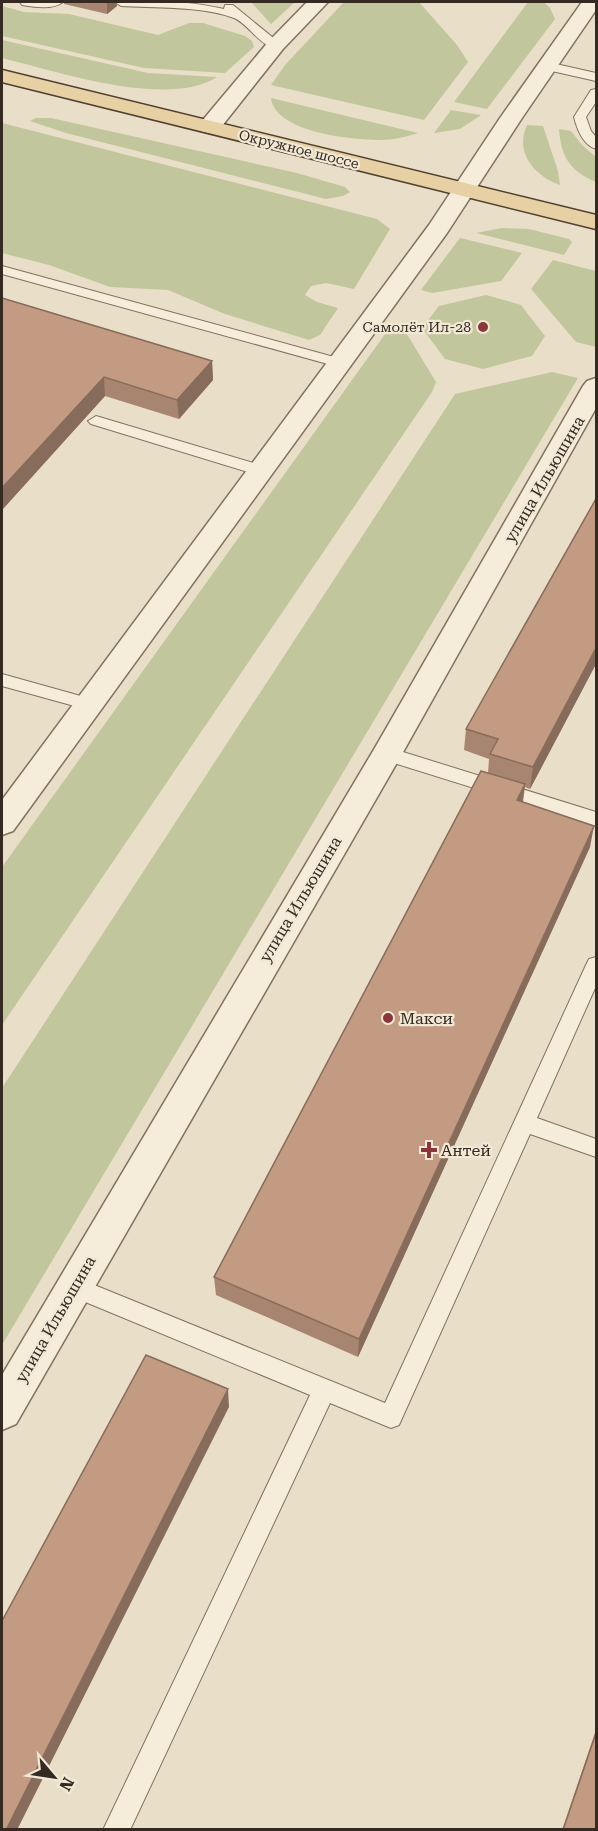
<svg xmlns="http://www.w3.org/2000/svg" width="598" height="1831" font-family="'Roboto Serif',serif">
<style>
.green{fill:#c2c69d}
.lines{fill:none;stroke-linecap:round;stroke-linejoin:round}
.service-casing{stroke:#83715f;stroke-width:2}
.minor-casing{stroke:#83715f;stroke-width:3}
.primary-casing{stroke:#514032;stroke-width:3}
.service{fill:#f5ecda;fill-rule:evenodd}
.minor{fill:#f5ecda;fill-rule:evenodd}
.primary{fill:#e7d0a4;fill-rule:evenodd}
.wall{fill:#a88570}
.shaded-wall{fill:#886c5b}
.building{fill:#c39b82;stroke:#886c5b;stroke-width:1.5}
.poi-dot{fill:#8b3639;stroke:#f1e9d6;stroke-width:2}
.labels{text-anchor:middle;stroke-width:4.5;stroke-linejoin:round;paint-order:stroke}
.far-street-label{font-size:14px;fill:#352a21;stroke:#f1e9d6}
.far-poi-label{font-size:14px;fill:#352a21;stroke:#f1e9d6;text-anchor:end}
.street-label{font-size:16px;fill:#352a21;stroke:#f1e9d6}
.poi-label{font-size:16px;fill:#352a21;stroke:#f1e9d6;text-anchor:start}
</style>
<rect width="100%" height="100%" fill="#e9dec7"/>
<path class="green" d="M 251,2 L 295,2 L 271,24 Z
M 344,2 L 419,2 L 457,45 L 468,62 L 424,120 L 271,85 L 285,65 Z
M 528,2 L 544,2 L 550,8 L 555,19 L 487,109 L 454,102 Z
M 2,6 L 24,12 L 69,14 L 158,35 L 189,23 L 203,23 L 245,36 L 252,41 L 254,47 L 225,73 L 144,68 L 2,36 Z
M 2,40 L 148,73 L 217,77 C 167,109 56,71 2,58 Z
M 271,98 L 418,133 C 406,137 393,140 381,140 C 354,140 275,133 271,98 Z
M 451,110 L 481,115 L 460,129 L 434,133 Z
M 36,118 L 51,118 L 297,173 L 345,187 L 350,192 L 343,196 L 326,199 L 66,133 L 30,121 Z
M 2,123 L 377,219 L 390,229 L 354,289 L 326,283 L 311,286 L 305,295 L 317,302 L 338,308 L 320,335 L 309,340 L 225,314 L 168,290 L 110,287 L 49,265 L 2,253 Z
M 527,125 L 543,126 L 558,171 L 560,185 C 535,176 514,153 527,125 Z
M 559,129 L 571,131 L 582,145 L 596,157 L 596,182 C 570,171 561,157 559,129 Z
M 502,228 L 529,229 L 569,239 L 572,242 L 564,255 L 476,233 Z
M 460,238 L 522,253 L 501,281 L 432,293 L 421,290 Z
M 553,260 L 596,271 L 596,347 L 576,342 L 531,289 Z
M 486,295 L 521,305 L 545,336 L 532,356 L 483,369 L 445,359 L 422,328 L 439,306 Z
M 393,323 L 402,326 L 436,382 L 432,392 L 2,1025 L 2,867 Z
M 552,372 L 578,378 L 2,1345 L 2,1088 L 455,394 Z"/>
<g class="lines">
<defs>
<path id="service" d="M 20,2 L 63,2 C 53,10 34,7 22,5 Z
M 115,2 C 150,0 189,1 224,9 L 225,5 L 233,5 L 282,45 L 280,48 C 263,51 249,24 234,18 C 202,6 155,8 121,6 Z
M 547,62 L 596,73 L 596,81 L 543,69 L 541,66 L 543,63 Z
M 596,89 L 596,102 L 586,117 L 591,131 L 596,137 L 596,149 C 583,145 577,129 574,117 L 591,90 Z
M 2,266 L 345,360 L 347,363 L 340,367 L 335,366 L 2,274 Z
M 96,416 L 267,467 L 269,471 L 261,476 L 91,424 L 88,421 Z
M 2,674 L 95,700 L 98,704 L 95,708 L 89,710 L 2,686 Z
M 387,747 L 596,812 L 596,826 L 381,759 L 378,754 L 381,749 Z
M 596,957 L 596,986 L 537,1118 L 596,1139 L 596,1157 L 530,1134 L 399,1425 L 391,1428 L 330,1403 L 130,1830 L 103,1830 L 310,1395 L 66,1294 L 63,1287 L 66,1280 L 74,1277 L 82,1280 L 385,1403 L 586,965 L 589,959 Z"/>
<path id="minor" d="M 307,2 L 328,2 L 283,49 L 218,131 L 210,133 L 202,131 L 199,126 L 202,121 L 269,41 Z
M 582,2 L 596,2 L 596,10 L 522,118 L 447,233 L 13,831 L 2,835 L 2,800 L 429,225 L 500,118 Z
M 596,378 L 596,408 L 402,754 L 16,1424 L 2,1430 L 2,1375 L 376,746 L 583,386 L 587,381 Z"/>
<path id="primary" d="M 2,70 L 596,215 L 596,229 L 2,82 Z"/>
</defs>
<use href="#service" class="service-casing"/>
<use href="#minor" class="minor-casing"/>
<use href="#primary" class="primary-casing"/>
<use href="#service" class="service"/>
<use href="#minor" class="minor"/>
<use href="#primary" class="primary"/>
</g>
<path class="wall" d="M 64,2 L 116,2 L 117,6 L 107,14 L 64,4 Z
M 2,298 L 212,361 L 213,380 L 179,419 L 105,396 L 2,510 Z
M 597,497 L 597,662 L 530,789 L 525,787 L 523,802 L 590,847 L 358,1357 L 216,1295 L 214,1277 L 488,773 L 489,759 L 464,750 L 466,729 Z
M 597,1727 L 597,1830 L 562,1830 Z"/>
<path class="shaded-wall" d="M 107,2 L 116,2 L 117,6 L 107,14 Z
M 212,361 L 213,380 L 179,419 L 177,400 Z
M 104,377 L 105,396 L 2,510 L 2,488 Z
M 597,646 L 597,662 L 530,789 L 533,767 Z
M 525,784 L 522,805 L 517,800 Z
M 594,826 L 590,847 L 358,1357 L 359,1339 Z
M 228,1389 L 229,1407 L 17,1830 L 6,1830 Z"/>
<path class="building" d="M 2,298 L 212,361 L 177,400 L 104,377 L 2,488 Z
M 597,497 L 597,646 L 533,767 L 490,754 L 498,739 L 466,729 Z
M 481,771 L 525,784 L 517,800 L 594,826 L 359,1339 L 214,1277 Z
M 146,1355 L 228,1389 L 6,1830 L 2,1830 L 2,1621 Z
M 597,1730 L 597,1830 L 563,1830 Z"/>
<g class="poi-dot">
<circle cx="483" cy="327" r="6"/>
<circle cx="388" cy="1018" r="6"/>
<path d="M426 1141h6v6h6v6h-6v6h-6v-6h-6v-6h6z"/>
</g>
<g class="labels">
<g class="far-street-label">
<text transform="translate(299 149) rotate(14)" y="5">Окружное шоссе</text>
</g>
<g class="far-poi-label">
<text x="471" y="332">Самолёт Ил-28</text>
</g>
<g class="street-label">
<text transform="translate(544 479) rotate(-60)" y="6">улица Ильюшина</text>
<text transform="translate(300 899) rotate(-59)" y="6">улица Ильюшина</text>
<text transform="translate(55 1319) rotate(-60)" y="6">улица Ильюшина</text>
</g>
<g class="poi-label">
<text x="400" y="1024">Макси</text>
<text x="441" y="1156">Антей</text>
</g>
</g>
<rect width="598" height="1831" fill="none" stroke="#352a21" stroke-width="6"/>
<g transform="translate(54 1777) rotate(119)" stroke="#f1e9d6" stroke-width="4.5" paint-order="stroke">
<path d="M0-4.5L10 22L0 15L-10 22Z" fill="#352a21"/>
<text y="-9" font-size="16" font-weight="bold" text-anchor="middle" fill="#352a21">N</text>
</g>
</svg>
